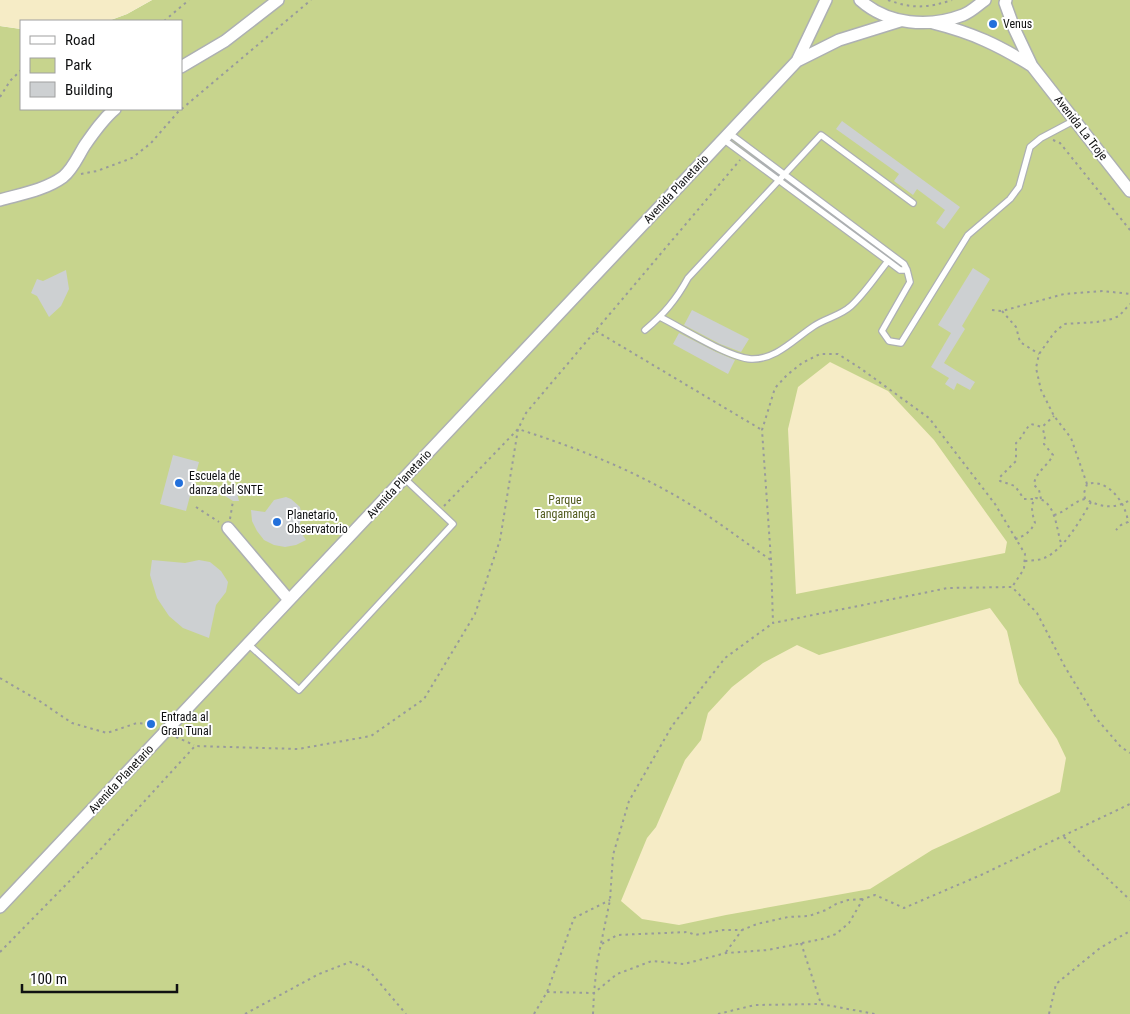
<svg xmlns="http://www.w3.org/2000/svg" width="1130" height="1014" font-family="'Roboto Condensed',sans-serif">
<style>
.green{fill:#c7d48d}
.sand{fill:#f6ecc6}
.building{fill:#cdd0d2}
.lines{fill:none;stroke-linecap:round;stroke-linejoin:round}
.lane-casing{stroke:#adb0b2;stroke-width:8}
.street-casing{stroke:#adb0b2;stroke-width:14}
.path{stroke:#989a9c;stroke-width:2;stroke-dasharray:2.5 4;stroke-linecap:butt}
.lane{stroke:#fff;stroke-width:5.5}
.street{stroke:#fff;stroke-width:11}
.poi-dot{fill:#2370db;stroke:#fff;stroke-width:2}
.labels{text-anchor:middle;stroke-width:4;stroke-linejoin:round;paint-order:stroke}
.poi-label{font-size:12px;fill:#101112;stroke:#fff;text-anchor:start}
.street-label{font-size:12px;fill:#101112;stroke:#fff}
.park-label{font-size:12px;fill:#515a1d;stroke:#fff}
</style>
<rect width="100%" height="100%" fill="#f3f6f9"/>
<path class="green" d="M 152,0 L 1130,0 L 1130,1014 L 0,1014 L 0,26 L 21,29 L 21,109 L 181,109 L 181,21 L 108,21 L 127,14 Z"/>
<path class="sand" d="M 0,0 L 152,0 L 127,14 L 108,21 L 21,21 L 21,29 L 0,26 Z
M 830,362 L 888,391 L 934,440 L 1007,542 L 1005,553 L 796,594 L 788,429 L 798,387 Z
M 990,608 L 1007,631 L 1019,683 L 1057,739 L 1066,758 L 1060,792 L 932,850 L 870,889 L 726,915 L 679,925 L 642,919 L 621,901 L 647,838 L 656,827 L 685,760 L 701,740 L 708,713 L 732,687 L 763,663 L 797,645 L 819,655 Z"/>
<path class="building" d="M 842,121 L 960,207 L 944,229 L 936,223 L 945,210 L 917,189 L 913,195 L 894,181 L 899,174 L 836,129 Z
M 973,268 L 990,279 L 962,326 L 965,329 L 944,363 L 975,382 L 970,390 L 957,383 L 954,390 L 945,384 L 949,378 L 931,367 L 951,333 L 938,325 Z
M 66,270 L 69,289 L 61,306 L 49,317 L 37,296 L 31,293 L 37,279 L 43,281 Z
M 692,310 L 749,339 L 741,352 L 720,344 L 684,325 Z
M 679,333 L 716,352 L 735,360 L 728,374 L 673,344 Z
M 173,455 L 199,462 L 186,511 L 160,504 Z
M 229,485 L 236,489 L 239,501 L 233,501 L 225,496 Z
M 286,497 L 291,499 L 300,507 L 302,518 L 298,528 L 306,540 L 296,545 L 285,547 L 274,545 L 264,540 L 257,531 L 252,521 L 251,510 L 265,512 L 274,500 Z
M 152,560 L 185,563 L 199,560 L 210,562 L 221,571 L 228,582 L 226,592 L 216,605 L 209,638 L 183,628 L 169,616 L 157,598 L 150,575 Z"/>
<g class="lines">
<defs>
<path id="lane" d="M 729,133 L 904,264 L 907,270 L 910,282 L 882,331 L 889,341 L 901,343 L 968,235 L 1010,199 L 1019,187 L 1030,147 L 1041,138 L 1075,120
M 723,139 L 888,261 L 900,270 L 907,270
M 660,317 C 682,328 729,358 751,359 C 776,360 794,339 814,326 C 826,318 840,316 851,306 C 865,293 876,276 888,261
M 645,330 C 664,314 676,300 688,278 L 821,135 L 913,203
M 248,644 L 299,690 L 453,524 L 404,478"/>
<path id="street" d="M 860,0 C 888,25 929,28 963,15 C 971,12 978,5 985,0
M 1006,0 L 1005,3 L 1014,28 L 1032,66 L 1130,191
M 933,23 C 973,33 998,45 1032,66
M 797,61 L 839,40 L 900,21
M 181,67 L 225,41 L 278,0
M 0,200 C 21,194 45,190 63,177 C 73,169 78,156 85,145 C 94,132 103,119 115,109
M 228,528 L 289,600
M 0,907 L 797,61 L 826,0"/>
</defs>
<use href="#lane" class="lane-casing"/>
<use href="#street" class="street-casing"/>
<path class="path" d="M 888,0 C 912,9 928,8 952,0
M 164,21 L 189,0
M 0,97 L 10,81 L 21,70
M 1053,140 L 1060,143 L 1130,230
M 81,174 L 97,171 L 132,158 L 151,143 L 178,112 L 311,0
M 992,310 L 1002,311 L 1064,294 L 1103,291 L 1130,294
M 1002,311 L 1016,327 L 1020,342 L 1039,354
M 596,331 L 762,430
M 1087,484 L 1071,438 L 1054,416 L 1041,390 L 1036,368 L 1039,354 L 1054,333 L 1064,324 L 1097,322 L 1112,319 L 1119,316 L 1130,304
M 1033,499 L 1024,499 L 1015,486 L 1000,481 L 999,478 L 1016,461 L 1016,443 C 1023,437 1024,430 1031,424 L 1042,427 L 1054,416
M 1041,499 L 1039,490 L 1034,485 C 1035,472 1048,466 1053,455 L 1044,444 L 1045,436 L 1042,427
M 1085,499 L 1084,493 L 1087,484 C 1108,478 1126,503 1128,522 L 1121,525 L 1116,530
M 444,506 L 518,429 L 526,413 L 740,160
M 196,507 L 219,522
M 1054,515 C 1066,512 1072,502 1085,499 C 1101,507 1113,510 1130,500
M 230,519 L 233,501
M 1015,539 C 1025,536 1030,532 1035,523 C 1033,516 1029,504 1036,498 C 1056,501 1056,528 1061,543
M 771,560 L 762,430 L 775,388 L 787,375 L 802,363 L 820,354 L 838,354 L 860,368 L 929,418 L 995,504 L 1025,554 L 1024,569 L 1012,587
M 1025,561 C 1031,560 1038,561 1044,558 C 1063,551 1081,519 1091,502
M 0,678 L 38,700 L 72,723 L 107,733 L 137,723 L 151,724 L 156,727
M 176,737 L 194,745
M 1064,837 L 1130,900
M 801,943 L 821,1004
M 602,944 L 617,935 L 688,932 L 695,935 L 723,930 L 742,930 L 757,924 L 788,917 L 809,916 L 826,910 L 836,904 L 848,900 L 863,899
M 0,952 L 99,851 L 195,746 L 298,749 L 371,736 L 424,699 L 475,614 L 500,540 L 518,429 C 581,449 643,474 699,510 C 724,526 747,544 771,560 L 773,623 L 948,588 L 1012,587 L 1037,613 L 1065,667 L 1096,718 L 1121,747 L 1130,753
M 726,952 L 742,930
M 547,992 L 594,993 L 597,963 L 610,900 L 613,855 L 629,801 L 672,726 L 725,658 L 773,623
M 245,1014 L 319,974 L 350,962 L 367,968 L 406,1014
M 534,1014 L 547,992 L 574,918 L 610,900
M 593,1014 L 594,993 L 617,974 L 652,961 L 684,964 L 726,953 L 768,950 L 822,939 L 836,934 L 849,923 L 863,899 L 875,895 L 904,908 L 981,875 L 1130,804
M 718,1014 L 755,1005 L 821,1004 L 875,1014
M 1049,1014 L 1056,984 L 1100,948 L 1130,931"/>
<use href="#lane" class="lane"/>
<use href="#street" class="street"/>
</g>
<g class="poi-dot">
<circle cx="993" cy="24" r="5"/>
<circle cx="179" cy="483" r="5"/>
<circle cx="277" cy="522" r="5"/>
<circle cx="151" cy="724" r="5"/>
</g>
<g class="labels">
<g class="poi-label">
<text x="1003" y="28">Venus</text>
<text x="189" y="480">Escuela de<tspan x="189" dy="14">danza del SNTE</tspan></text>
<text x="287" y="519">Planetario,<tspan x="287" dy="14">Observatorio</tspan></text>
<text x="161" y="721">Entrada al<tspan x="161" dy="14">Gran Tunal</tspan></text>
</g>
<g class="street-label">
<text transform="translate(1081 128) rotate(52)" y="4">Avenida La Troje</text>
<text transform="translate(676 189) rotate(-47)" y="4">Avenida Planetario</text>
<text transform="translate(399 484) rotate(-47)" y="4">Avenida Planetario</text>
<text transform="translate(121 779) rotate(-47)" y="4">Avenida Planetario</text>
</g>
<g class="park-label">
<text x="565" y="504">Parque<tspan x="565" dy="14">Tangamanga</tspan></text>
</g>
</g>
<rect x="20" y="20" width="162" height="90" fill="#ffffff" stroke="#9fa0a0"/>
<rect x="30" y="36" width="25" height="8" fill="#ffffff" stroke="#9fa0a0"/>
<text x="65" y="45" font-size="15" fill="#101112">Road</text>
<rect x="30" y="58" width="25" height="15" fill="#c7d48d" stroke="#9fa0a0"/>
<text x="65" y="70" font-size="15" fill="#101112">Park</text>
<rect x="30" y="82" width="25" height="15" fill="#cdd0d2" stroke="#9fa0a0"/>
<text x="65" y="95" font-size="15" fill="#101112">Building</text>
<path d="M22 984v8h155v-8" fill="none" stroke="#101112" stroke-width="2.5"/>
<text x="30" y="984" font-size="15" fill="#101112" stroke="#ffffff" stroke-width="4" paint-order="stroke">100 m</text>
</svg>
